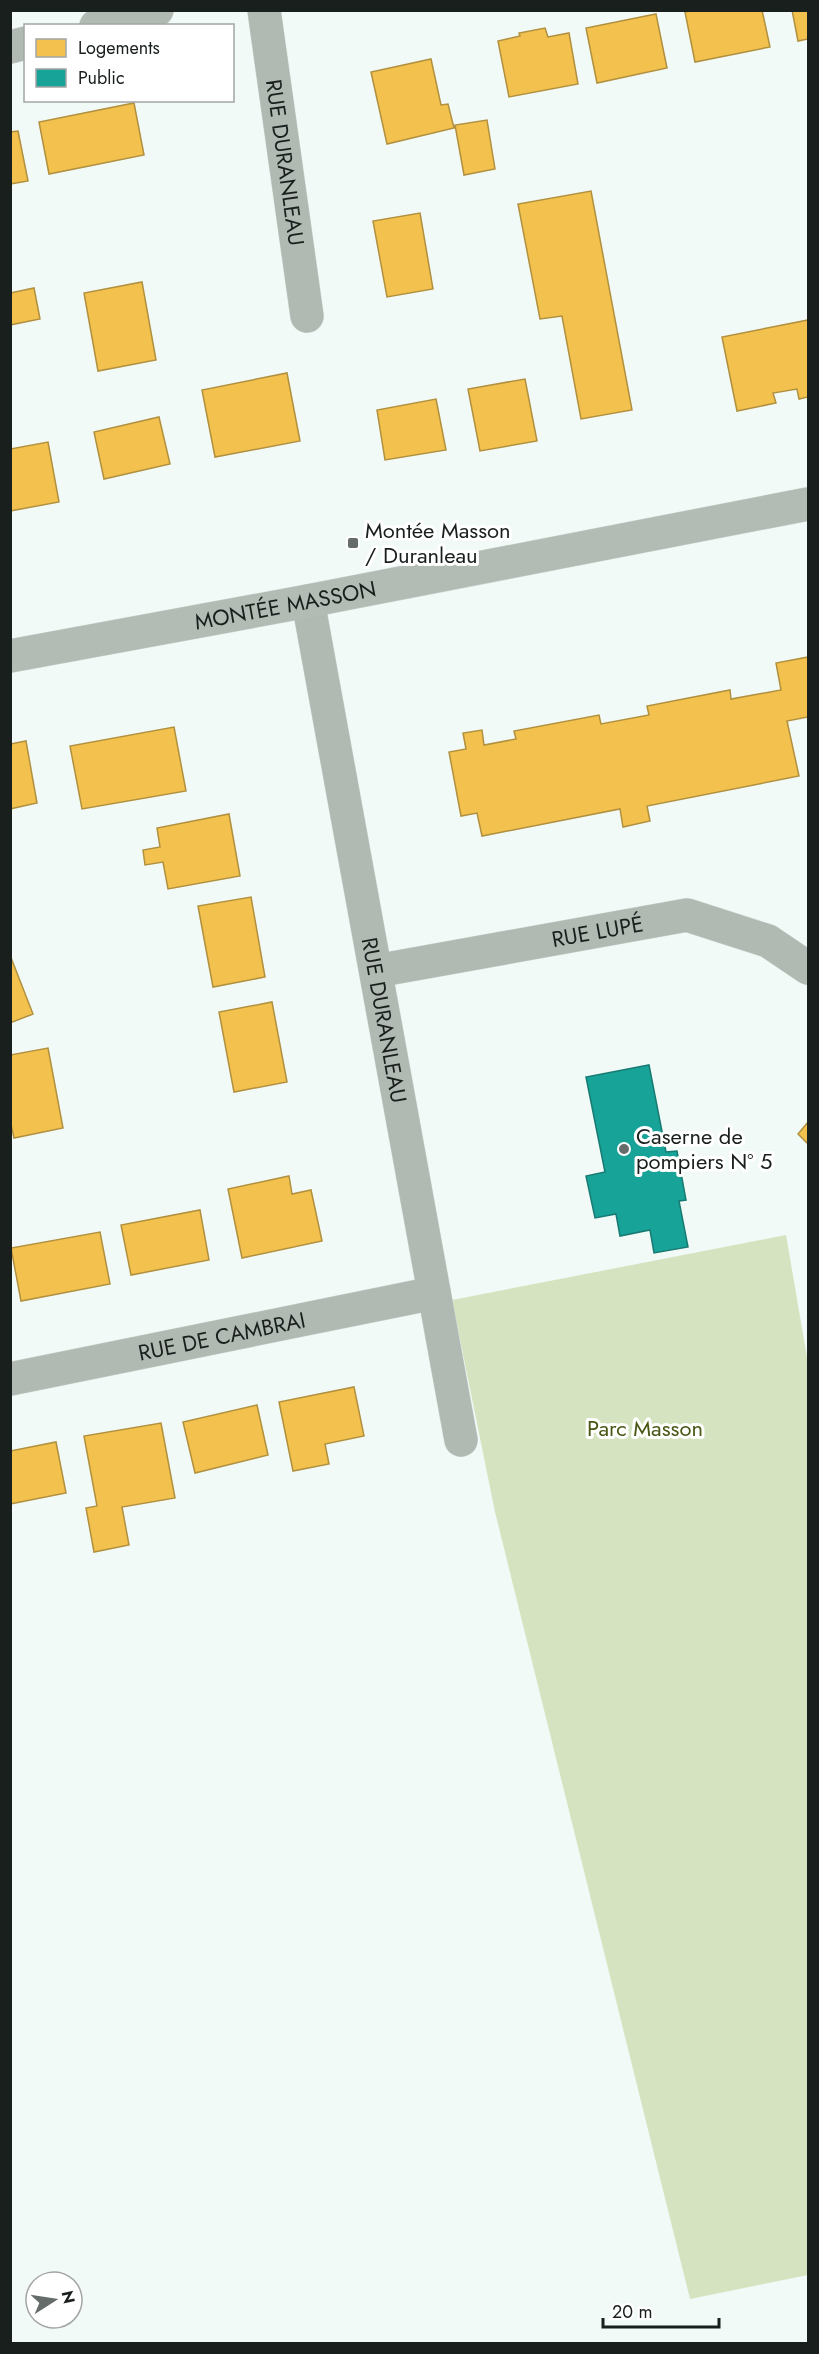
<svg xmlns="http://www.w3.org/2000/svg" width="819" height="2354" font-family="Jost,sans-serif">
<style>
.green{fill:#d6e3c1}
.homes{fill:#f2c14e;stroke:#b1903f;stroke-width:1.5}
.public{fill:#17a398;stroke:#187b73;stroke-width:1.5}
.lines{fill:none;stroke-linecap:round;stroke-linejoin:round}
.street-casing{stroke:#cfd6d3;stroke-width:34}
.primary-casing{stroke:#cfd6d3;stroke-width:34}
.street{stroke:#b1b9b3;stroke-width:33}
.primary{stroke:#b2bcb5;stroke-width:33}
.poi-dot{fill:#656c69;stroke:#fff;stroke-width:2}
.labels{text-anchor:middle;stroke-width:6;stroke-linejoin:round;paint-order:stroke}
.street-label{font-size:22px;fill:#191f1d;stroke:#fff}
.poi-label{font-size:22px;fill:#191f1d;stroke:#fff;text-anchor:start}
.park-label{font-size:22px;fill:#485714;stroke:#fff}
</style>
<rect width="100%" height="100%" fill="#f1faf6"/>
<path class="green" d="M 786,1235 L 808,1363 L 808,2275 L 690,2299 L 495,1512 L 452,1300 Z"/>
<path class="homes" d="M 694,10 L 762,10 L 770,47 L 695,62 L 685,12 Z
M 792,10 L 808,10 L 808,39 L 798,41 Z
M 656,14 L 667,68 L 597,83 L 586,28 Z
M 545,28 L 548,37 L 569,33 L 578,84 L 509,97 L 498,41 L 520,36 L 519,33 Z
M 431,59 L 441,105 L 448,104 L 454,128 L 387,144 L 371,72 Z
M 134,103 L 144,155 L 49,174 L 39,122 Z
M 487,120 L 495,169 L 464,175 L 455,125 Z
M 18,131 L 28,181 L 10,184 L 10,132 Z
M 591,191 L 632,410 L 581,419 L 562,316 L 540,319 L 518,204 Z
M 420,213 L 433,289 L 387,297 L 373,221 Z
M 142,282 L 156,360 L 98,371 L 84,293 Z
M 34,288 L 40,319 L 10,325 L 10,293 Z
M 808,320 L 808,397 L 799,399 L 797,389 L 773,393 L 776,403 L 737,411 L 722,337 Z
M 287,373 L 300,441 L 215,457 L 202,390 Z
M 525,379 L 537,441 L 480,451 L 468,389 Z
M 436,399 L 446,450 L 385,460 L 377,410 Z
M 159,417 L 170,464 L 104,479 L 94,432 Z
M 48,442 L 59,502 L 10,511 L 10,449 Z
M 808,657 L 808,717 L 787,721 L 799,776 L 647,806 L 650,821 L 623,827 L 620,809 L 482,836 L 477,813 L 461,816 L 449,752 L 466,749 L 463,733 L 482,730 L 484,745 L 516,739 L 514,731 L 599,715 L 601,724 L 649,715 L 647,706 L 730,690 L 731,699 L 781,690 L 776,663 Z
M 174,727 L 186,791 L 82,809 L 70,746 Z
M 26,741 L 37,803 L 10,809 L 10,744 Z
M 229,814 L 240,876 L 168,889 L 163,862 L 145,865 L 143,850 L 160,847 L 157,828 Z
M 251,897 L 265,977 L 213,987 L 198,906 Z
M 10,955 L 33,1014 L 10,1023 Z
M 272,1002 L 287,1082 L 234,1092 L 219,1012 Z
M 48,1048 L 63,1128 L 14,1138 L 10,1120 L 10,1055 Z
M 808,1122 L 808,1144 L 798,1134 Z
M 289,1176 L 292,1194 L 311,1190 L 322,1241 L 242,1258 L 228,1189 Z
M 200,1210 L 209,1260 L 131,1275 L 121,1225 Z
M 100,1232 L 110,1284 L 21,1301 L 11,1248 Z
M 354,1387 L 364,1436 L 325,1444 L 329,1464 L 293,1471 L 279,1402 Z
M 257,1405 L 268,1455 L 195,1473 L 183,1422 Z
M 161,1423 L 175,1498 L 122,1507 L 129,1545 L 94,1552 L 86,1508 L 97,1506 L 84,1436 Z
M 56,1442 L 66,1493 L 10,1504 L 10,1451 Z"/>
<path class="public" d="M 649,1065 L 666,1152 L 677,1151 L 686,1200 L 679,1201 L 688,1247 L 654,1253 L 650,1230 L 620,1236 L 616,1214 L 595,1218 L 586,1176 L 605,1172 L 586,1077 Z"/>
<g class="lines">
<defs>
<g id="street">
<path id="s1" d="M 264,10 L 307,316"/>
<path d="M 96,26 L 157,10"/>
<path d="M 10,47 L 26,43"/>
<path id="s2" d="M 308,601 L 461,1440"/>
<path id="s3" d="M 376,971 L 687,915 L 768,941 L 808,968"/>
<path id="s4" d="M 10,1379 L 434,1293"/>
</g>
<g id="primary">
<path id="s5" d="M 10,656 L 308,601 L 808,504"/>
</g>
</defs>
<use href="#street" class="street-casing"/>
<use href="#primary" class="primary-casing"/>
<use href="#street" class="street"/>
<use href="#primary" class="primary"/>
</g>
<g class="poi-dot">
<rect x="347" y="537" width="12" height="12" rx="3"/>
<circle cx="624" cy="1149" r="6"/>
</g>
<g class="labels">
<g class="street-label">
<text dy="8" stroke="none"><textPath href="#s1" startOffset="154">RUE DURANLEAU</textPath></text>
<text dy="8" stroke="none"><textPath href="#s5" startOffset="280">MONTÉE MASSON</textPath></text>
<text dy="8" stroke="none"><textPath href="#s3" startOffset="225">RUE LUPÉ</textPath></text>
<text dy="8" stroke="none"><textPath href="#s2" startOffset="426">RUE DURANLEAU</textPath></text>
<text dy="8" stroke="none"><textPath href="#s4" startOffset="216">RUE DE CAMBRAI</textPath></text>
</g>
<g class="poi-label">
<text x="365" y="538">Montée Masson<tspan x="365" dy="25">/ Duranleau</tspan></text>
<text x="636" y="1144">Caserne de<tspan x="636" dy="25">pompiers N° 5</tspan></text>
</g>
<g class="park-label">
<text x="645" y="1436">Parc Masson</text>
</g>
</g>
<rect width="819" height="2354" fill="none" stroke="#191f1d" stroke-width="24"/>
<rect x="24" y="24" width="210" height="78" fill="#ffffff" stroke="#a3a5a5" stroke-width="1.5"/>
<rect x="36" y="39" width="30" height="18" fill="#f2c14e" stroke="#a3a5a5" stroke-width="1.5"/>
<text x="78" y="54" font-size="18" fill="#191f1d">Logements</text>
<rect x="36" y="69" width="30" height="18" fill="#17a398" stroke="#a3a5a5" stroke-width="1.5"/>
<text x="78" y="84" font-size="18" fill="#191f1d">Public</text>
<g transform="translate(54 2300) rotate(78)"><circle r="28" fill="#ffffff" stroke="#a3a5a5" stroke-width="1.5"/>
<path d="M0-4.5L10 22L0 15L-10 22Z" fill="#656c69"/>
<text y="-9" font-size="16" font-weight="bold" text-anchor="middle" fill="#191f1d">N</text>
</g>
<path d="M603 2318v9h116v-9" fill="none" stroke="#191f1d" stroke-width="3"/>
<text x="612" y="2318" font-size="18" fill="#191f1d" stroke="#ffffff" stroke-width="4.5" paint-order="stroke">20 m</text>
</svg>
